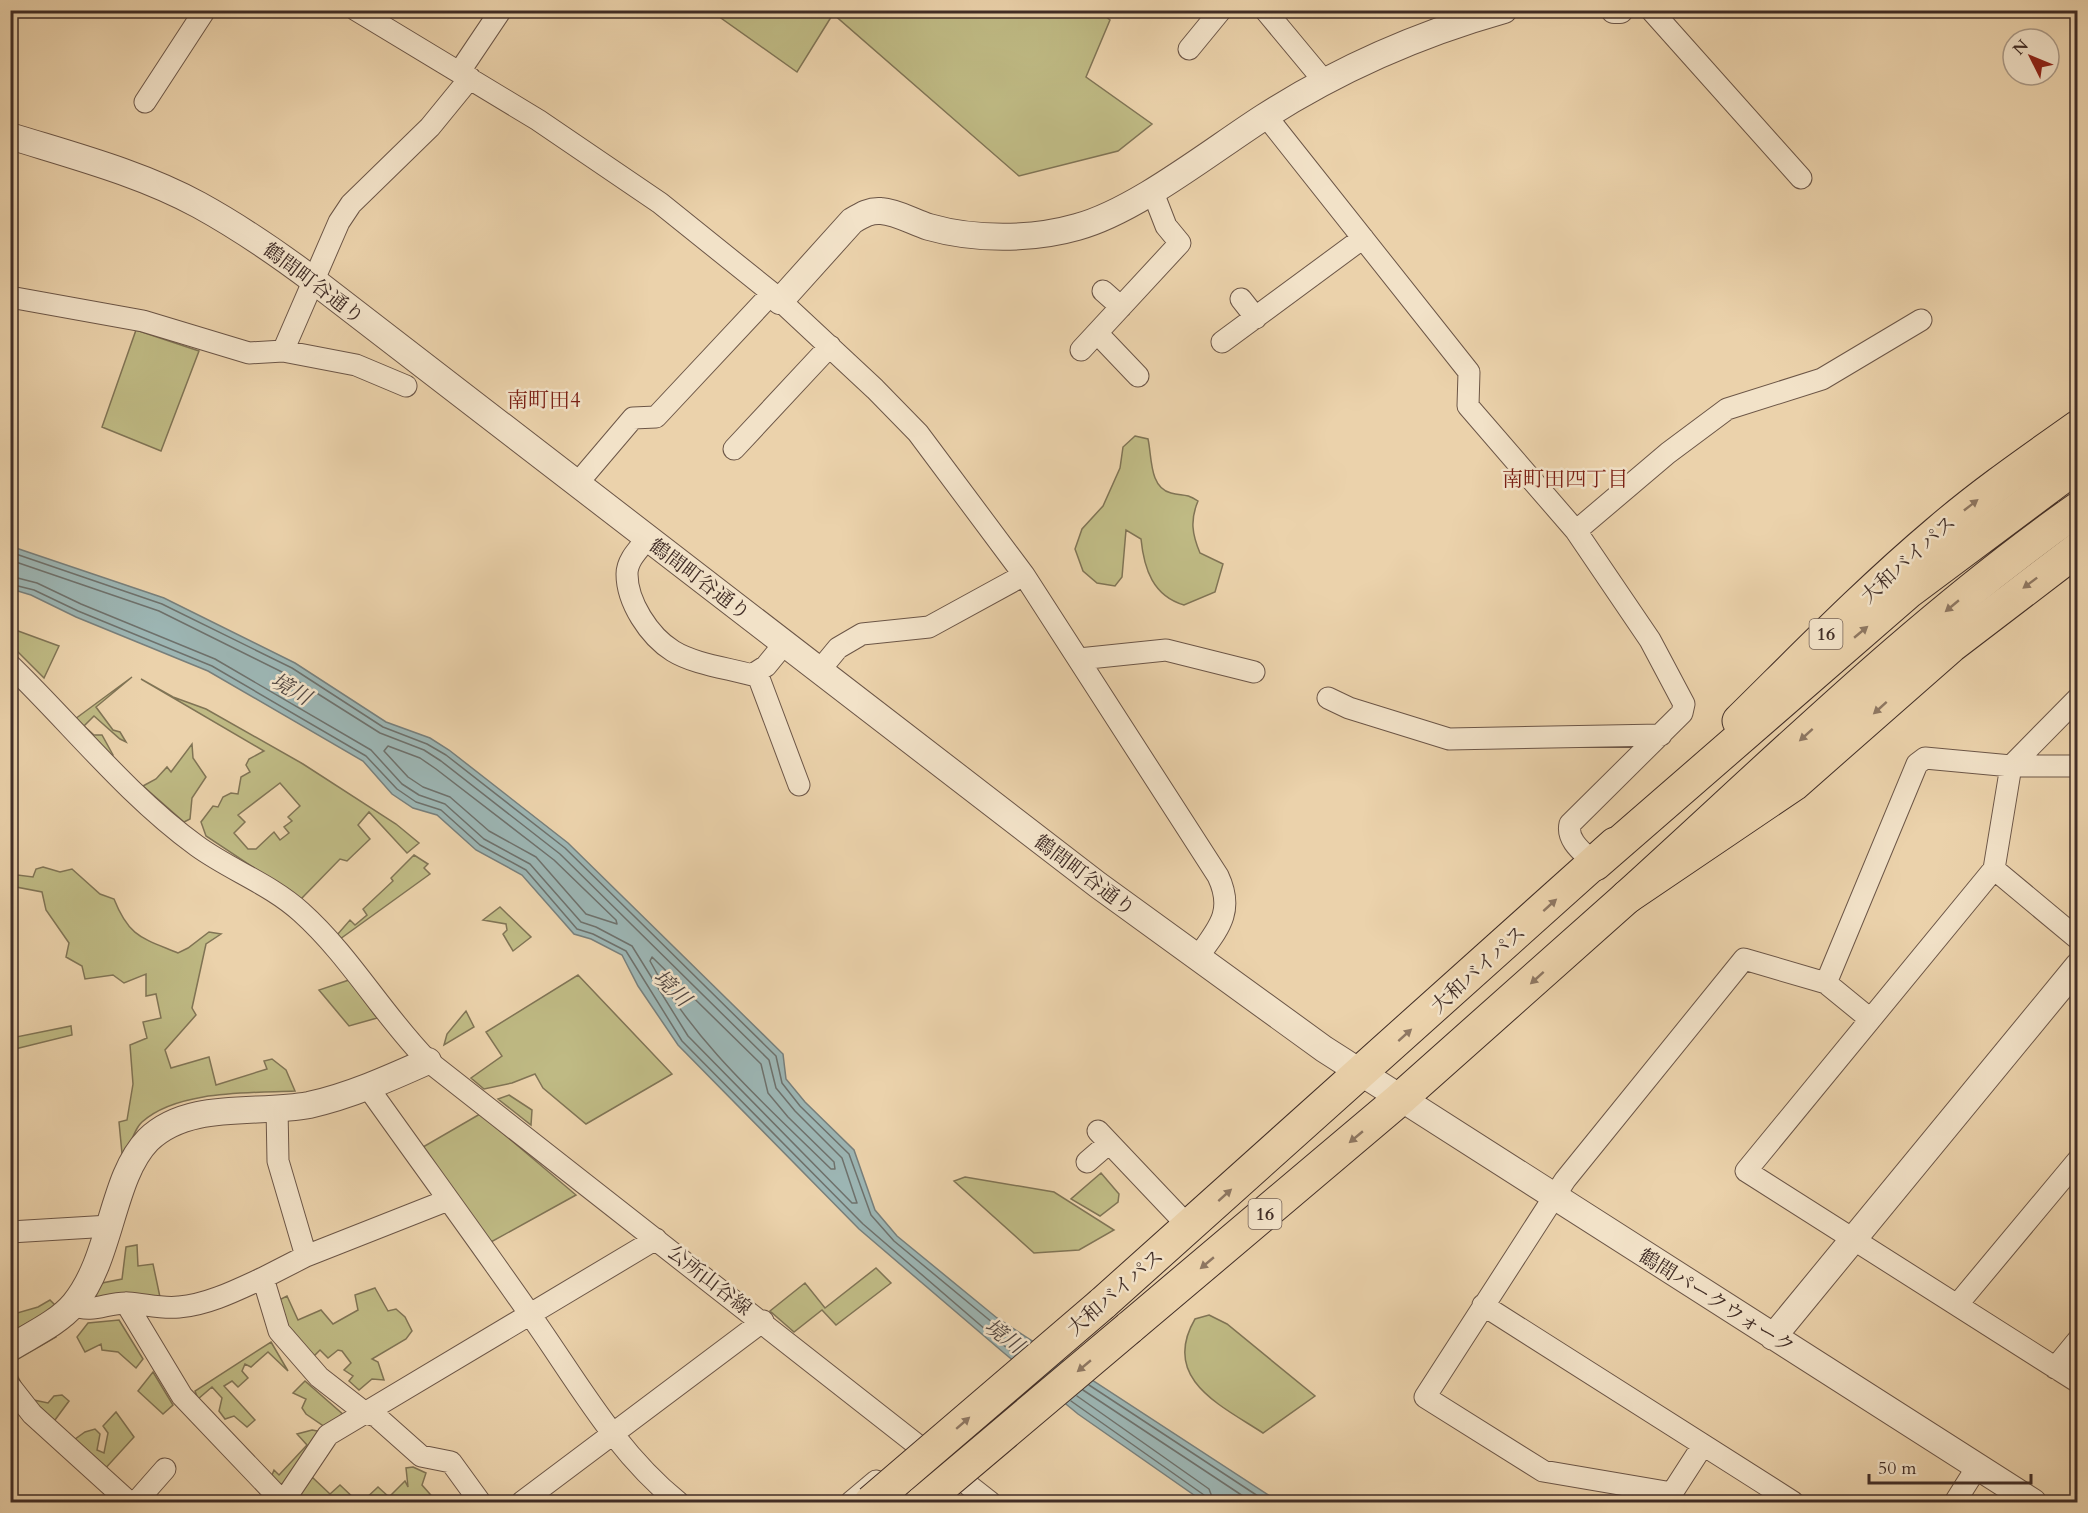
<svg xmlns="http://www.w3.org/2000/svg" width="2088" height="1513" font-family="Cardo,'Noto Serif JP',serif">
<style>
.green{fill:#bfba84;stroke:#807455;stroke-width:1.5;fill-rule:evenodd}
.water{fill:#9cb5b3;stroke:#787f7b;stroke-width:1.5}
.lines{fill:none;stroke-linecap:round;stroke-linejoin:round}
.shore{stroke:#6e716c;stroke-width:1.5}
.minor-casing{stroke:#6c5647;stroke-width:23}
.tertiary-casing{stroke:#6c5647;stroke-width:28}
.trunk-casing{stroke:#412d26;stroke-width:35}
.motorway-casing{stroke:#412d26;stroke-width:35}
.minor{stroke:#f2e2c8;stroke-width:21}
.tertiary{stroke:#f2e2c8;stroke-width:26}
.trunk{stroke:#ebd2ab;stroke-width:33}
.motorway{stroke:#ebd2ab;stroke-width:33}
.trunk-bridge-casing{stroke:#412d26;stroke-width:35;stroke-linecap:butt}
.trunk-bridge{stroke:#ebd2ab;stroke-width:33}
.oneway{fill:#8e7762}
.labels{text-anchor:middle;stroke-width:5;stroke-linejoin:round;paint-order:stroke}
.shield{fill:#f2e2c8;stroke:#766357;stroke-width:1.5}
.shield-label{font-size:18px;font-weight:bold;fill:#412d26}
.street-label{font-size:20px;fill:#412d26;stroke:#f2e2c8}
.neighbourhood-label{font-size:21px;fill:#7a1f14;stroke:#f2e2c8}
.water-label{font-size:21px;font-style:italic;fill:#534842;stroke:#f2e2c8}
</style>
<rect width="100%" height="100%" fill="#ebd2ab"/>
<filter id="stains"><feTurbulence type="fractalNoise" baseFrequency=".00333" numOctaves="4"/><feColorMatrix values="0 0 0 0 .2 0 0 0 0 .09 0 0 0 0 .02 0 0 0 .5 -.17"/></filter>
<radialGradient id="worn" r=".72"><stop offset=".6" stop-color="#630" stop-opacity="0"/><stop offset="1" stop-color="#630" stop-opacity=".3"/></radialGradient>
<path class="green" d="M 810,10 L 816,14 L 819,10 L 1099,11 L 1110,20 L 1086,77 L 1152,124 L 1118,151 L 1019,176 L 833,14 L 797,72 L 711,11 Z
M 136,330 L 199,351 L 161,451 L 102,427 Z
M 1135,436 L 1148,439 C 1152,456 1149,488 1171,493 C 1183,496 1186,493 1198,501 C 1190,520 1192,534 1200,553 L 1223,564 L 1215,592 L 1184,605 C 1153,596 1144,569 1141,539 L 1126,530 L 1122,577 L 1115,586 L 1097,583 L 1083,571 L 1075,549 L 1082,529 L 1103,506 L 1120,468 L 1123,447 Z
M 10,628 L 59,646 L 44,678 L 11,645 Z
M 132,677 L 96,707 L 113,730 L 120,732 L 126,742 L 120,739 L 94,716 L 84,726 L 94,735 L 102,735 L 113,755 L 111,758 L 75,719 Z
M 141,679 L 173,697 L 206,709 L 303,764 L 396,824 L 419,843 L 407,853 L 369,812 L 358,825 L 370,839 L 347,861 L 340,859 L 301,899 L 206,836 L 201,822 L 213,806 L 218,807 L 223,797 L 231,793 L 238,794 L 241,777 L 250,772 L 246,765 L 249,759 L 264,751 ZM 280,783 L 300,806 L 288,817 L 292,821 L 284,827 L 289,833 L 280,840 L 274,832 L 256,849 L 248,849 L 234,833 L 245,822 L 238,815 Z
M 192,744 L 193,758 L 206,777 L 192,798 L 190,819 L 184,822 L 143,786 L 156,779 L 167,767 L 171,772 Z
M 414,855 L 428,864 L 424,868 L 430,874 L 340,939 L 337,935 L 350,920 L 355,925 L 367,915 L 363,909 L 393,881 L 391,878 Z
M 43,867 L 60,872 L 72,869 L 100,894 L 114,899 C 129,937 142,938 178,953 L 188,948 L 209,932 L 221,934 L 206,944 L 192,1008 L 196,1015 L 165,1050 L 171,1068 L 209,1057 L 216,1085 L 267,1069 L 264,1061 L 272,1059 L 286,1070 L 295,1091 C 250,1093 177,1090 142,1122 C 133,1130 128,1152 123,1164 L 119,1122 L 127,1120 L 133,1084 L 130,1045 L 147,1038 L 143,1022 L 161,1018 L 156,994 L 146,996 L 146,974 L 124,983 L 113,975 L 85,979 L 82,966 L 66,957 L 69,943 L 46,910 L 42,892 L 11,886 L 10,874 L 33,877 L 36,869 Z
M 500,907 L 531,937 L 513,951 L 503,934 L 507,930 L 506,924 L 483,920 Z
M 578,975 L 672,1074 L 586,1124 L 543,1088 L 535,1074 L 512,1083 L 484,1089 L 471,1078 L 502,1056 L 486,1032 Z
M 349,980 L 377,1018 L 349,1026 L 319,990 Z
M 466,1011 L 474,1027 L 444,1045 L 447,1034 Z
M 71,1026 L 72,1035 L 11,1050 L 11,1038 Z
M 509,1095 L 532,1110 L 531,1125 L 498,1099 Z
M 480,1114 L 576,1195 L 491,1242 L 423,1147 Z
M 1101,1173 L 1119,1194 L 1118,1202 L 1100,1216 L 1071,1199 Z
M 965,1177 L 1054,1192 L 1114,1230 L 1079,1250 L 1034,1253 L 954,1181 Z
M 137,1245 L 138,1266 L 153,1264 L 160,1297 L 87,1302 L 97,1284 L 122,1279 L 126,1247 Z
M 876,1268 L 891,1283 L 836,1325 L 822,1310 L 794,1332 L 770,1311 L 805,1283 L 825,1308 Z
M 375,1288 L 388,1311 L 396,1309 L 405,1317 L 412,1331 L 406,1339 L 372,1359 L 378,1362 L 384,1380 L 372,1379 L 359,1390 L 349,1381 L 353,1376 L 344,1370 L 351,1363 L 342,1351 L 338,1350 L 328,1358 L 320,1350 L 306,1364 L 273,1303 L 287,1296 L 298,1320 L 321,1310 L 333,1324 L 358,1310 L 355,1295 Z
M 50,1300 L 57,1307 L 11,1332 L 10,1308 L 14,1314 L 38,1307 Z
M 1209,1315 L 1227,1324 L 1315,1396 L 1263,1433 C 1222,1406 1160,1379 1195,1319 Z
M 119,1320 L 143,1359 L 136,1368 L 118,1352 L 102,1350 L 101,1344 L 85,1352 L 77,1337 L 88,1323 Z
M 54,1332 L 56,1337 L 11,1363 L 29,1399 L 48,1403 L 54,1396 L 62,1395 L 69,1401 L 52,1424 L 11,1382 L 11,1357 Z
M 271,1342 L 288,1371 L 268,1352 L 251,1367 L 245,1364 L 242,1371 L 248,1378 L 238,1387 L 232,1381 L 224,1386 L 255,1420 L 247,1427 L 234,1416 L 225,1419 L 219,1411 L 222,1398 L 212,1387 L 198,1399 L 195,1391 Z
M 153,1372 L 173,1405 L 163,1414 L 138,1391 Z
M 305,1381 L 346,1417 L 328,1429 L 306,1414 L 302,1408 L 306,1399 L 293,1393 Z
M 116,1412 L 134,1437 L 103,1471 L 71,1442 L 85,1432 L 95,1429 L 100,1434 L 97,1450 L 104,1453 L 108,1433 L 103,1426 Z
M 312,1430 L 323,1432 L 284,1485 L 276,1483 L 272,1475 L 274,1470 L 279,1475 L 307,1445 L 297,1434 Z
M 413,1467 L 426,1473 L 422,1485 L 437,1502 L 362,1502 L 378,1487 L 389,1497 L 405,1481 L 408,1487 L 406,1468 Z
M 312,1477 L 330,1494 L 340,1485 L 358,1502 L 292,1502 Z"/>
<path class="water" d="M 10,546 L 164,598 L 295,663 L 386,722 L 430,738 L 449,750 L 568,843 L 783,1054 L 786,1079 L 805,1102 L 854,1150 L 875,1210 L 897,1236 L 997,1318 L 1279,1502 L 1204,1502 L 1078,1414 L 1004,1353 L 859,1229 L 678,1045 L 638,986 L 622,955 L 591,939 L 574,934 L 522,875 L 476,850 L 437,815 L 413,808 L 392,794 L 363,761 L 208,671 L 76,617 L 31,595 L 11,589 Z"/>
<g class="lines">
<path class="shore" d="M 10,552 L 162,604 L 292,668 L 383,727 L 427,744 L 446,755 L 565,848 L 776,1056 L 782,1083 L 800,1106 L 849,1154 L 871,1215 L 894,1241 L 993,1323 L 1027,1345
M 10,560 L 159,611 L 288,675 L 380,733 L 424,750 L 441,761 L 560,854 L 769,1060 L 776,1088 L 795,1111 L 842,1158 L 857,1203 L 852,1203 L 688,1036 L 632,946 L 596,927 L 581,922 L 530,864 L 484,839 L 445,804 L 419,795 L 402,784 L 371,750 L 215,659 L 81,604 L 37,583 L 10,576
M 10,584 L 34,590 L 78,611 L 212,666 L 366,756 L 397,789 L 416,802 L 441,810 L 480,845 L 526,870 L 577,929 L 593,934 L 626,951 L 682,1041 L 863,1224 L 1015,1355
M 388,746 L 420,758 L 436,769 L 554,860 L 616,920 L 617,924 L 586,914 L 536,857 L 489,831 L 450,797 L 423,787 L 408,777 L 384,751 Z
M 652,957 L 761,1064 L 768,1093 L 788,1117 L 834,1162 L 835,1169 L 831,1169 C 766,1105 693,1042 650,961 Z
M 1089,1385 L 1267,1502
M 1083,1390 L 1252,1502
M 1077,1396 L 1209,1489 L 1214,1502
M 1071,1401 L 1204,1495 L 1207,1502"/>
<defs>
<path id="minor" d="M 356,10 L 538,120 L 660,203 L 772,293 L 875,389 L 918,433 L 1024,575 L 1218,876 C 1235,912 1218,929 1197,958
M 1265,10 L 1324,81
M 1651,10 L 1801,178
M 1189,49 L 1221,10
M 460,71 L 501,10
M 145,102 L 205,10
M 1266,116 L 1469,372 L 1468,406 L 1576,531 L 1650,640 L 1684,704 L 1682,713 L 1570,824 C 1566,841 1584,853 1595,864
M 1103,291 L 1121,307
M 10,297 L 143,321 L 249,353 L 283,351 L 356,365 L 406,386
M 1241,299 L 1256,318
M 1097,333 L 1138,376
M 1222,342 L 1363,238
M 1081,350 L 1180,243 L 1166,226 L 1152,190
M 283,351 L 339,222 L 351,204 L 430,127 L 470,78
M 734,449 L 830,346
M 576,485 L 633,418 L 656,417 L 772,293
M 1576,531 L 1668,453 L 1727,409 L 1822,379 L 1921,320
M 647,539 C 639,549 627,560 627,574 C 627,602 649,636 673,651 C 694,664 727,668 752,675 L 766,666 L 784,644
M 1079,659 L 1166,650 L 1254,672
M 10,665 C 72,725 127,795 197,846 C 230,870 270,884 301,912 C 350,956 382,1014 428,1061 L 990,1502
M 819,671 L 838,648 L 862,634 L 929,627 L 1024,575
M 757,673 L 799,785
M 1328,698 L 1349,708 L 1449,739 L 1661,735
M 2078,698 L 2011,766 L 1994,869 L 1746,1171 L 2078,1382
M 1994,869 L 2078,939
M 1826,983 L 1917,764 L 1925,758 L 2011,766 L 2078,766
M 367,1086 C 421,1162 476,1237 529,1313 C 576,1379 614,1450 678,1502
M 277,1108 L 278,1161 L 306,1256
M 1098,1131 L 1189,1227
M 1087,1162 L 1109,1143
M 448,1200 L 306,1256 L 263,1278 L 279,1331 L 319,1377 L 364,1412 L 376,1416 L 421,1456 L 451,1462 L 480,1502
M 10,1232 L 110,1226
M 126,1303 L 182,1396 L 283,1502
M 73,1305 C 93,1314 107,1302 128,1303 C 145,1304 161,1309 179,1307 C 207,1305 237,1290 263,1278
M 1483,1305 L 1793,1502
M 1957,1305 L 2078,1160
M 2055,1368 L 2078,1340
M 10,1386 L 32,1414 L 129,1502
M 1703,1445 L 1672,1493 L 1543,1471 L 1425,1397 L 1565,1180 L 1744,959 L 1826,983 L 1870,1019
M 136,1502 L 165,1469
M 283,1502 L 328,1435 L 656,1239
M 522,1502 L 763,1321
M 851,1502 L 876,1481
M 1955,1502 L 1977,1467"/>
<path id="tertiary" d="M 1614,10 L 1620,10
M 10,136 C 74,156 140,173 199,205 C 239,227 277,253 313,280 L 1098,885 L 1324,1049 L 2033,1502
M 780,301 L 852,221 C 862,215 870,210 881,211 C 897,212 913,222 929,227 C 974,240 1032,240 1077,227 C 1136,211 1211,151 1264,117 C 1339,69 1419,34 1504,10
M 1773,1337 L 2078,966
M 10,1348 C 31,1335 58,1323 74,1304 C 112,1258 111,1178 148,1140 C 189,1100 258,1115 309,1105 C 350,1096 390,1078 428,1061"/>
<path id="trunk" d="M 1739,721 C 1804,657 1868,591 1938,532 C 1982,494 2030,461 2078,427
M 1102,1304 L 1615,844
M 1129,1328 L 1400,1099 L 1627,897 L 1794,784 L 1951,646 L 2078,549"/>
<path id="motorway" d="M 1595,864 L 1908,592 L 2078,465
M 1627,897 C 1774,764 1916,623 2078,509"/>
</defs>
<use href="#minor" class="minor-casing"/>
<use href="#tertiary" class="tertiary-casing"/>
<use href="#trunk" class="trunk-casing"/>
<use href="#motorway" class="motorway-casing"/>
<use href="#minor" class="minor"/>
<use href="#tertiary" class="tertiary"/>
<use href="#trunk" class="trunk"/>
<use href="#motorway" class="motorway"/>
<defs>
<path id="trunk-bridge" d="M 871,1502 L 1102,1304
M 923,1502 L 1129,1328"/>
</defs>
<use href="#trunk-bridge" class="trunk-bridge-casing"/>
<use href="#trunk-bridge" class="trunk-bridge"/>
</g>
<defs><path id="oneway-solid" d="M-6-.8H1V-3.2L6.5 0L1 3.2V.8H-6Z" transform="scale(1.5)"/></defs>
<g class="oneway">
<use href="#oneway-solid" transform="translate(1971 505) rotate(-38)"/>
<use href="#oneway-solid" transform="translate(2030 583) rotate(143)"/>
<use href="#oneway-solid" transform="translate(1952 606) rotate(140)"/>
<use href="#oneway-solid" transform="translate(1861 632) rotate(-40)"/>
<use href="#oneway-solid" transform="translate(1880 708) rotate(138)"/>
<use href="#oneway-solid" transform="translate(1806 735) rotate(138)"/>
<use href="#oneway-solid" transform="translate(1550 905) rotate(-42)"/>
<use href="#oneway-solid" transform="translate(1537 978) rotate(138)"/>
<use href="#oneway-solid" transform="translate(1405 1035) rotate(-42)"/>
<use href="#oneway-solid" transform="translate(1356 1137) rotate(140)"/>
<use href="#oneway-solid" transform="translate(1225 1195) rotate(-42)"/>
<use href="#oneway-solid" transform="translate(1207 1263) rotate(140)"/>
<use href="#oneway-solid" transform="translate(1084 1366) rotate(140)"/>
<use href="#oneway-solid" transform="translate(963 1423) rotate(-41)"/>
</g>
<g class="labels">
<g class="shield">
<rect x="1809.5" y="619" width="33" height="30" rx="4.5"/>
<rect x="1248.5" y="1199" width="33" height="30" rx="4.5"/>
</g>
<g class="shield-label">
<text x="1826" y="640">16</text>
<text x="1265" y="1220">16</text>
</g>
<g class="street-label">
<text transform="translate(314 283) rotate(37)" y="7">鶴間町谷通り</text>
<text transform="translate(1908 559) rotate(-42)" y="7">大和バイパス</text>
<text transform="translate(700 579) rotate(37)" y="7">鶴間町谷通り</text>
<text transform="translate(1085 875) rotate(37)" y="7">鶴間町谷通り</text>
<text transform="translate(1478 969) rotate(-42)" y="7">大和バイパス</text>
<text transform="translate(710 1280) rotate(38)" y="7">公所山谷線</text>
<text transform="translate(1115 1292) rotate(-41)" y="7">大和バイパス</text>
<text transform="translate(1717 1301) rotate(32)" y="7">鶴間パークウォーク</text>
</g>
<g class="neighbourhood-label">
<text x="544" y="407">南町田4</text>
<text x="1565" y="486">南町田四丁目</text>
</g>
<g class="water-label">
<text transform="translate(291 689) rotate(30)" y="7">境川</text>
<text transform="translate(672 988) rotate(44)" y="7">境川</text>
<text transform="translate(1004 1336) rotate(37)" y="7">境川</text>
</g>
</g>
<rect width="2088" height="1513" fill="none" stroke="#ebd2ab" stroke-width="36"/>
<rect x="12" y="12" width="2064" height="1489" fill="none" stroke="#412d26" stroke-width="3"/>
<rect x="18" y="18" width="2052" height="1477" fill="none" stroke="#412d26" stroke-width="1.5"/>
<g transform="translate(2031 57) rotate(313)"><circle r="28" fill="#f2e2c8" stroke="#ab9a87" stroke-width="1.5"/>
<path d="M0-4.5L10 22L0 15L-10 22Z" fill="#8f2418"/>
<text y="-9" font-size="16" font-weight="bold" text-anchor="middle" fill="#412d26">N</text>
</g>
<path d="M1869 1474v9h162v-9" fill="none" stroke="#412d26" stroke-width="3"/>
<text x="1878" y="1474" font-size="18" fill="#412d26" stroke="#f2e2c8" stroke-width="4.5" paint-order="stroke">50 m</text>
<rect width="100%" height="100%" filter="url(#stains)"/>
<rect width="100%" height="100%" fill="url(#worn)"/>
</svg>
